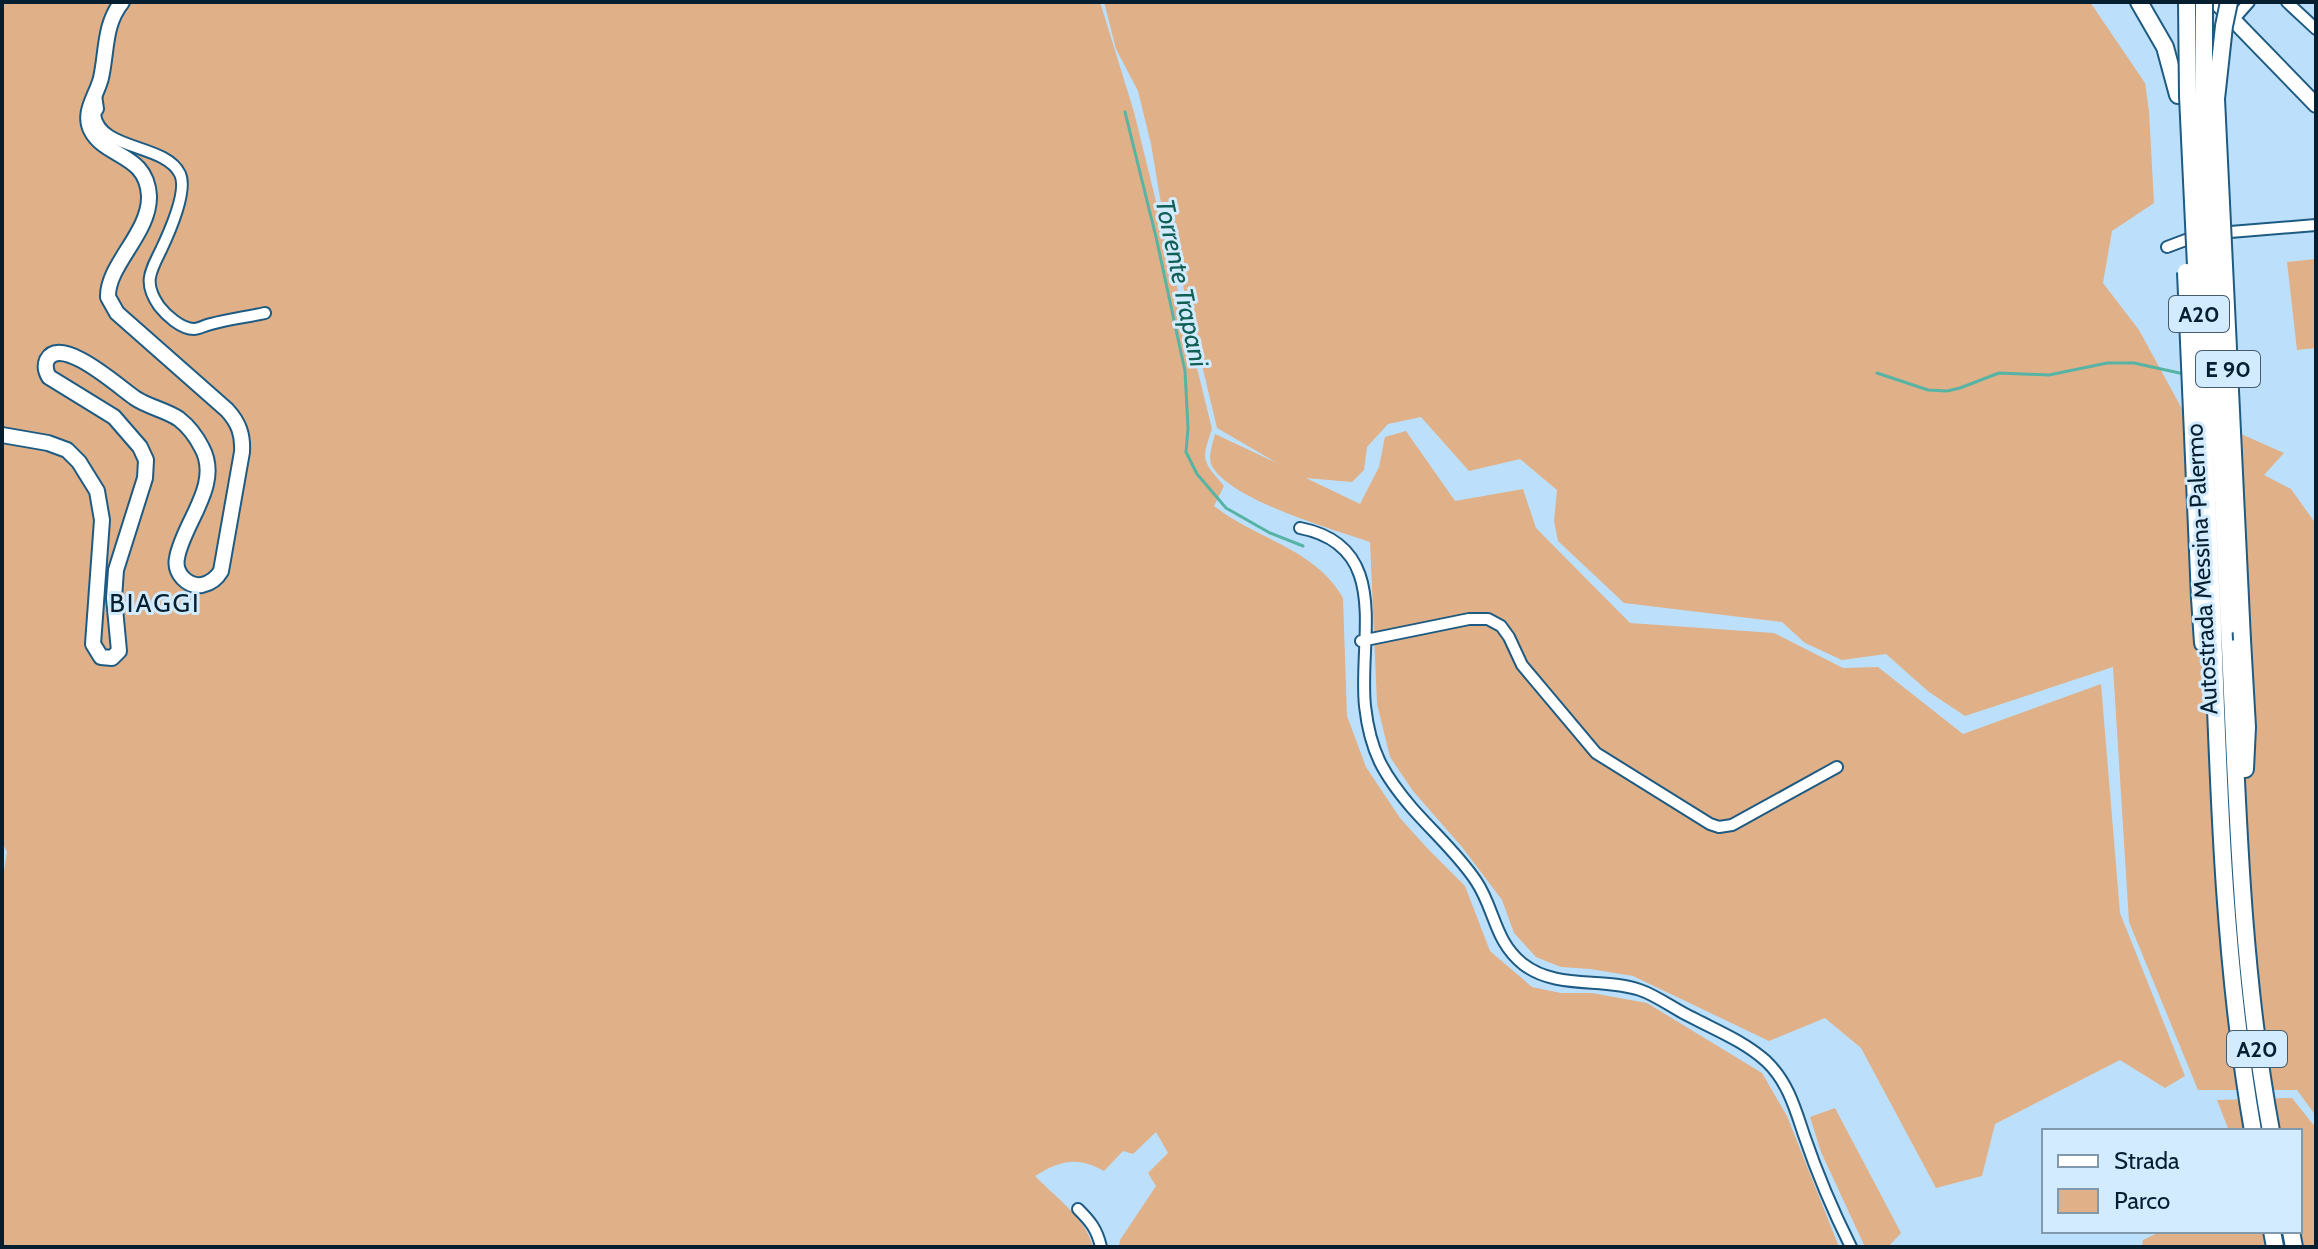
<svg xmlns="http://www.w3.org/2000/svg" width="2318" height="1249" font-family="Cabin,sans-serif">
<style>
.green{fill:#e0b088}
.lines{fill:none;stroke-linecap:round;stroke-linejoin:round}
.stream{stroke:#57b4a5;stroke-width:3}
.minor-casing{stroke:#1e5b83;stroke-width:14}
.major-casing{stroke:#1e5b83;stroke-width:18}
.highway-casing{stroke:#1e5b83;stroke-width:20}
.minor{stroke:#fff;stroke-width:10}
.major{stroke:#fff;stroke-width:14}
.highway{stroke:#fff;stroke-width:16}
.highway-bridge-casing{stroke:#1e5b83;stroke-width:20;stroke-linecap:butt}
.highway-bridge{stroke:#fff;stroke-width:16}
.labels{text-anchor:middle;stroke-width:6;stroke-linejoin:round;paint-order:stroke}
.shield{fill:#d3ebfe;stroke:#445c6e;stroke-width:2}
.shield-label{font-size:22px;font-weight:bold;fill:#061f30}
.street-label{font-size:24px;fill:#061f30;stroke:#d3ebfe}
.water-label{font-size:26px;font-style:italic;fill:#126055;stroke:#d3ebfe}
.neighbourhood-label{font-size:26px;letter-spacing:2px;fill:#061f30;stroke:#d3ebfe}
</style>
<rect width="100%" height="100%" fill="#bce0fb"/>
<path class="green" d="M 2,2 L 1100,2 L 1134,112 L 1212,429 C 1201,461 1202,460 1224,486 L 1214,506 C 1256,539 1316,549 1343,598 L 1347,716 L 1366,767 L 1400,818 L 1428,849 L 1465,886 L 1490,951 L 1532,987 L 1561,993 L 1592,993 L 1647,1003 L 1762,1073 L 1787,1116 L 1839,1247 L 1119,1247 L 1120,1240 L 1156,1186 L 1148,1173 L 1168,1153 L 1156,1132 L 1133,1154 L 1123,1151 L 1104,1171 C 1078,1156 1060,1160 1035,1176 C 1054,1196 1086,1218 1093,1247 L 4,1247 L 2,1241 L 2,882 L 7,852 L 2,842 Z
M 1104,2 L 2090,2 L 2145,83 L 2149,111 L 2154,203 L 2112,231 L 2103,283 L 2139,330 L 2187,418 L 2241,434 L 2284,453 L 2264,475 L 2291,489 L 2316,524 L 2316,1116 L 2297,1090 L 2198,1090 L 2129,922 L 2113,667 L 1965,716 L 1929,692 L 1886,654 L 1842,660 L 1805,643 L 1782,622 L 1624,603 L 1558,541 L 1554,521 L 1557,490 L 1520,459 L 1469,471 L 1421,417 L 1388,424 L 1367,447 L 1364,470 L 1352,482 L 1306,478 L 1360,504 L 1379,467 L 1385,437 L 1406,431 L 1455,501 L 1523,489 L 1536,528 L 1630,623 L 1774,633 L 1843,668 L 1878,667 L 1963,734 L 2101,684 L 2120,913 L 2185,1076 L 2165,1088 L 2120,1060 L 1995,1124 L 1982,1176 L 1936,1188 L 1861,1048 L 1825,1018 L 1769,1041 L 1633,976 L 1590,969 L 1561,967 L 1536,957 L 1514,933 L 1502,900 L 1462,847 L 1413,791 L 1390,757 L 1377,704 L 1370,542 C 1335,530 1226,499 1211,464 C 1208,455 1213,443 1215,434 L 1277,463 L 1217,428 L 1181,277 L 1160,198 L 1151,144 L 1138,91 L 1116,49 Z
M 2316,259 L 2316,348 L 2297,350 L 2287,262 Z
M 2292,1098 L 2316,1128 L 2316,1247 L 2142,1247 L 2143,1240 L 2162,1231 L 2300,1231 L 2300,1131 L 2229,1131 L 2217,1100 Z
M 1835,1108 L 1901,1233 L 1888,1247 L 1865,1247 L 1821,1152 L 1810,1117 Z"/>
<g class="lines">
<path class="stream" d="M 1125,112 L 1156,237 L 1185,371 L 1188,428 L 1186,452 L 1197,474 L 1226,508 L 1270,533 L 1303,546
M 1877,373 L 1928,390 L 1947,391 L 1960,388 L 1999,373 L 2049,375 L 2107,363 L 2134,363 L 2184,374"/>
<defs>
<path id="minor" d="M 2287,2 L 2316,29
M 2233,20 L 2249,2
M 96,95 L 98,109 L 95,114 C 99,151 165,143 180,174 C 188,191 169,233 161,250 C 150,272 143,283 159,306 C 166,315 181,329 194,329 C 199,329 205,325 211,324 C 229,319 247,317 265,313
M 2218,233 L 2316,225
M 2167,247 L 2199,235
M 1300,528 C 1393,546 1358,639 1365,706 C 1370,751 1383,774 1412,808 C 1433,832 1458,854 1476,881 C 1495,909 1494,941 1523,964 C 1556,990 1602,977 1640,990 C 1658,996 1675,1010 1693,1018 C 1718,1031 1745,1042 1766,1061 C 1788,1082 1795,1108 1804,1135 C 1817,1173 1833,1211 1851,1247
M 1361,641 L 1469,619 L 1488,619 L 1501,626 L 1509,637 L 1522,665 L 1596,753 L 1710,824 L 1719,827 L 1732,825 L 1837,767
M 1078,1209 C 1090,1221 1097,1229 1101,1247"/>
<path id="major" d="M 2216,2 L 2316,105
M 2,435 L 48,443 L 67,450 L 79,462 L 97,491 L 102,520 L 93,644 L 101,657 L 112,658 L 119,651 L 114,598 L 116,570 L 145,478 L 146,460 L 140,447 L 114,417 L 49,377 C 46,372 44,367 47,360 C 61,334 120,388 135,398 C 148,407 166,410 179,419 C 188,426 197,438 202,448 C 222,485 183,523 177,558 C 174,573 187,587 202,585 C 211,583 217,578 221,571 L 242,452 C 243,435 239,423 227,410 L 117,313 L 108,297 C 107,265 150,233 149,196 C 147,153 105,158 91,130 C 82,112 97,95 101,78 C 107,51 104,24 122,2"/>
<path id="highway" d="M 2139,2 L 2165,47 L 2178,95
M 2200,598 L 2203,643
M 2229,625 C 2237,794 2240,964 2271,1131
M 2213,627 C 2219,796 2224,964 2253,1131
M 2242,640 L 2247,727 L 2245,769
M 2272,1231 L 2275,1247
M 2291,1231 L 2294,1247"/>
</defs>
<use href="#minor" class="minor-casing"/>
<use href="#major" class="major-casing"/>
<use href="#highway" class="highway-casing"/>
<use href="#minor" class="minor"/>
<use href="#major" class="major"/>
<use href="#highway" class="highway"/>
<defs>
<path id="highway-bridge" d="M 2187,2 L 2188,96 L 2213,627
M 2204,2 L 2204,98 L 2229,625
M 2229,2 L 2224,26 L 2216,99 L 2242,640
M 2186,272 L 2200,598"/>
</defs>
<use href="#highway-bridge" class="highway-bridge-casing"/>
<use href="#highway-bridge" class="highway-bridge"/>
</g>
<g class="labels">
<g class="shield">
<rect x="2169" y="296" width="60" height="36" rx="6"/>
<rect x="2196" y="351" width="64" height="36" rx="6"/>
<rect x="2227" y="1031" width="60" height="36" rx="6"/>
</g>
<g class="shield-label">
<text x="2199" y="322">A20</text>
<text x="2228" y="377">E 90</text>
<text x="2257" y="1057">A20</text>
</g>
<g class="street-label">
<text transform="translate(2202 569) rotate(-93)" y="8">Autostrada Messina-Palermo</text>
</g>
<g class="water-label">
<text transform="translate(1182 283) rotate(78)" y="9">Torrente Trapani</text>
</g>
<g class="neighbourhood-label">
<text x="155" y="612">BIAGGI</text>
</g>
</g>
<rect width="2318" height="1249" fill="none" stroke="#061f30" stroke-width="8"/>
<rect x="2042" y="1129" width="260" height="104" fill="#d3ebfe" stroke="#8199ac" stroke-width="2"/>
<rect x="2058" y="1155" width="40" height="12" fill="#ffffff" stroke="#8199ac" stroke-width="2"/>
<text x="2114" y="1169" font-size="24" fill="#061f30">Strada</text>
<rect x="2058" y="1189" width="40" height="24" fill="#e0b088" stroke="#8199ac" stroke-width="2"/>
<text x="2114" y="1209" font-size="24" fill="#061f30">Parco</text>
</svg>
